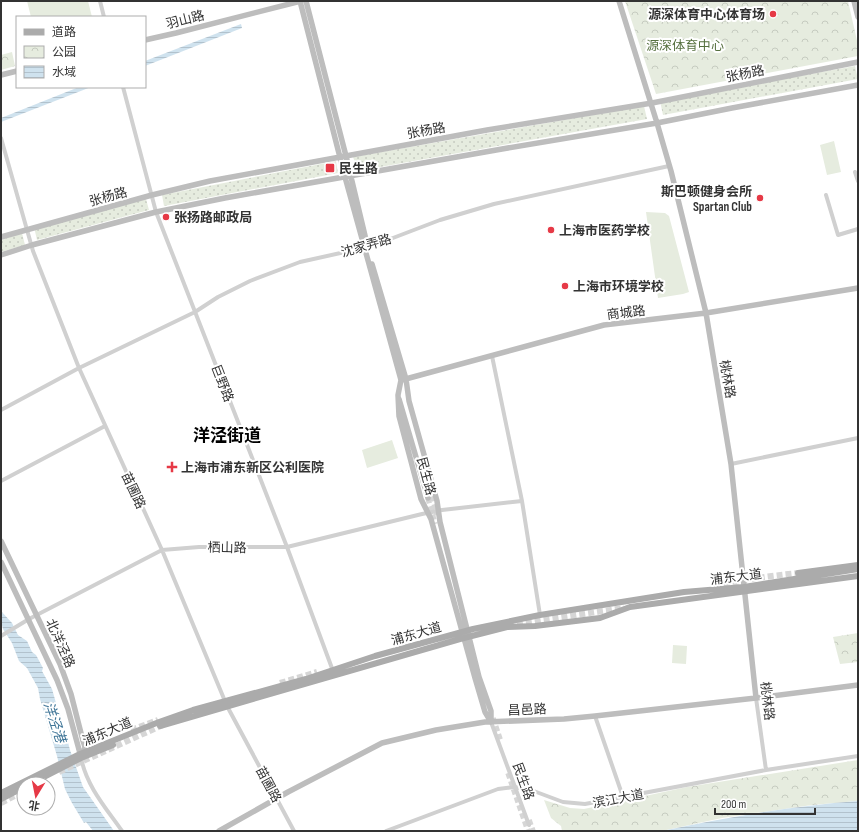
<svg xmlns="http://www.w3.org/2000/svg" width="859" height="832" font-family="'Sofia Sans Condensed','Noto Sans SC',sans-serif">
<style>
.grass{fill:#e6ecdf}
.park{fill:url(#park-crowns)}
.garden{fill:url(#garden-dots)}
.water{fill:url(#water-rules)}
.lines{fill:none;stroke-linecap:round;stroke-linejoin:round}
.secondary-tunnel{stroke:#d6d6d6;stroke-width:5.5;stroke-dasharray:5.5 3;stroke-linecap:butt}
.primary-tunnel{stroke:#d6d6d6;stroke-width:6;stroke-dasharray:6 3;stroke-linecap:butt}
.street{stroke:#d0d0d0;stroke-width:4}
.secondary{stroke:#bdbdbd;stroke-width:5.5}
.primary{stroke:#ababab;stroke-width:6}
.poi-dot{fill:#e63946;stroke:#fff;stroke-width:1.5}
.labels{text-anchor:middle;stroke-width:4;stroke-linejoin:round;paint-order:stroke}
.poi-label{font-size:13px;font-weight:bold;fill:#333;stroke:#fff;text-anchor:start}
.street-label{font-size:13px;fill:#333;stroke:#fff}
.park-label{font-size:13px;fill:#56703f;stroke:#fff}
.water-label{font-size:14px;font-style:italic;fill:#3f7597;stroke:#fff}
.district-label{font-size:17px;font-weight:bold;fill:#000;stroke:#fff}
</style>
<defs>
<pattern id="park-crowns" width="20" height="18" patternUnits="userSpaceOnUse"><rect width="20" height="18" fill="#e6ecdf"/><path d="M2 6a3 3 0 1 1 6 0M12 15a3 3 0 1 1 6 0" fill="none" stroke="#c6cbc0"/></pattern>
<pattern id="garden-dots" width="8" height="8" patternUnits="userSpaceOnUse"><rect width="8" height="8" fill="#e6ecdf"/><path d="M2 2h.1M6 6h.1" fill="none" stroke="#c6cbc0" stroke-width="1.8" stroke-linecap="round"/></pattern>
<pattern id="water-rules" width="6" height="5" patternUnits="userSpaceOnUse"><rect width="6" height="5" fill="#cfe2ee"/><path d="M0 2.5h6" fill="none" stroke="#b2c2cd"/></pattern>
</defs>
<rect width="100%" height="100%" fill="#fff"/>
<path class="grass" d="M 27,1 L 88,1 L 92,17 L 31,17 Z
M 834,141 L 841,172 L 827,175 L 820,145 Z
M 646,212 L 665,213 L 669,216 L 689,292 L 683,294 L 658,298 Z
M 392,440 L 398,458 L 367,468 L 362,450 Z
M 673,645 L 687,646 L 686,664 L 672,663 Z"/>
<path class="park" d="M 625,1 L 848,1 L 858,45 L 858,56 L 656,94 Z
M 12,52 L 15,66 L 1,70 L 1,55 Z
M 858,633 L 858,662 L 840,664 L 833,637 Z
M 858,760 L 858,801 L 812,805 L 722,818 L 662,831 L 562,831 L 561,826 L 551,818 L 544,800 L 570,808 L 584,809 L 687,787 Z"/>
<path class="garden" d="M 855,66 L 858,79 L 663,115 L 660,101 Z
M 644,106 L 647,119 L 358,171 L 353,157 Z
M 336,161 L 338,173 L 164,206 L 162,195 Z
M 146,199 L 149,210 L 37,240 L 34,227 Z
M 22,233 L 25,245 L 1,252 L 1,240 Z"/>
<path class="water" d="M 241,24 L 242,28 L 145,66 L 145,61 Z
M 79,87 L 91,87 L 1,122 L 1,118 Z
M 1,611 L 12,623 L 18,635 L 27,641 L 32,652 L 36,655 L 43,668 L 42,671 L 52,689 L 58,710 L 60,712 L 70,750 L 83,787 L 114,831 L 93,831 L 86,822 L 84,823 L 72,803 L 65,789 L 57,756 L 40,699 L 38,688 L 27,668 L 19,661 L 12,643 L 3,629 L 1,622 Z
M 858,801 L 858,831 L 662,831 C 727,817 792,806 858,801 Z"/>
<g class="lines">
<path class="secondary-tunnel" d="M 432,496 L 437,515
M 428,498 L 435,524
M 493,718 L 501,742
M 508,773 L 528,831
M 529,820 L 533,831"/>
<path class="primary-tunnel" d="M 715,588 C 743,579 769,576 798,573
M 508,625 L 624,608
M 280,683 L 317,672
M 131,730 L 158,720
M 59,772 L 165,724
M 1,803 L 24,791"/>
<path class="street" d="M 100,1 L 104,17
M 123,87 L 156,212 L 287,547 L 333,671
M 1,138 L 33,251 L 79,368 L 162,550 L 227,706 L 294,831
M 855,172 L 858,181
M 826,195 L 838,235 L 858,229
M 492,356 L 522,501 L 540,615
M 1,410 L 79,368 L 195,312 L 218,297 L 250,281 L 300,262 L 372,246 L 440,220 L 494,204 L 669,166
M 731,464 L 858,438
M 1,481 L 105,426
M 1,636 L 29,619 L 162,550 L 199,547 L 287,547 L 422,514 L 442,510 L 522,501
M 756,698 L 766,770
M 595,716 L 623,797
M 491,722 L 529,825
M 81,758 C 87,787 106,808 122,831
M 386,831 L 498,789 L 515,787 L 531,790 L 563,802 L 585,804 L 766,770 L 858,756"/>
<path class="secondary" d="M 300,1 L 345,177 L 401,380 L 398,395 L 399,416 L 421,499 L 431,519 L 475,678 L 485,712 L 491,722
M 306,1 L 346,156 L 367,244
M 619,1 L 657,123 L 671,171 L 706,313 L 731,464 L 756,698
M 854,1 L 858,17
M 145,40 L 176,33 L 301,1
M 1,75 L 17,71
M 1,237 L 152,195 L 210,181 L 487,130 L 652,103 L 858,62
M 1,255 L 32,245 L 156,212 L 225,198 L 502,149 L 657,123 L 732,108 L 858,85
M 372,264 L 406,379 L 409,401 L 437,501 L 440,522 L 470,641 L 479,677 L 491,711 L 491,721
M 402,380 L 604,325 L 706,313 L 858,288
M 399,399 L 428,498
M 1,541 L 60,664 L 71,694 L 83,741 L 85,747 L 83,755
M 1,562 L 57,680 L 68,709 L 81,757
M 219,831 L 288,792 L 382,743 L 436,730 L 485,722 L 564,719 L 595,716 L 756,698 L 858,685"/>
<path class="primary" d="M 798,573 L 858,565
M 160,726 L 460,639 L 507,627 L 535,626 L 600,618 L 630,607 L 858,576
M 30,784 L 81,758 L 113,745
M 1,793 L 80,754 L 159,722 L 193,710 L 306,679 L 375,656 L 473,629 L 540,615 L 684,592 L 744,587 L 858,569
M 1,799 L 24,787"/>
</g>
<g class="poi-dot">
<circle cx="773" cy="14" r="4"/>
<rect x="325" y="163" width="10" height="10" rx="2"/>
<circle cx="760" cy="198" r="4"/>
<circle cx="166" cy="217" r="4"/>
<circle cx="551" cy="230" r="4"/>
<circle cx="565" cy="286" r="4"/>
<path d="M170 461h4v4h4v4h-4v4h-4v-4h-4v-4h4z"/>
</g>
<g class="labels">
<g class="poi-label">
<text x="765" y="19" text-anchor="end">源深体育中心体育场</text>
<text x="339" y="173">民生路</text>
<text x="752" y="196" text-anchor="end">斯巴顿健身会所<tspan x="752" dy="15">Spartan Club</tspan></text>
<text x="174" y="222">张扬路邮政局</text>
<text x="559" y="235">上海市医药学校</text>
<text x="573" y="291">上海市环境学校</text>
<text x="181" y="472">上海市浦东新区公利医院</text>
</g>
<g class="street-label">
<text transform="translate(185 19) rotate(-14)" y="5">羽山路</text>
<text transform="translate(745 73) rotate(-11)" y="5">张杨路</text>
<text transform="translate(426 130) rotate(-10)" y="5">张杨路</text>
<text transform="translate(108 196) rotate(-15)" y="5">张杨路</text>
<text transform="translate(366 245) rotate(-16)" y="5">沈家弄路</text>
<text transform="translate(626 312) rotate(-7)" y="5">商城路</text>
<text transform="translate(728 379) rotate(80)" y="5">桃林路</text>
<text transform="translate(223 383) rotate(69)" y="5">巨野路</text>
<text transform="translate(427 476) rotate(75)" y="5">民生路</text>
<text transform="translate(134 490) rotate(65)" y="5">苗圃路</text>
<text transform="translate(227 547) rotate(1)" y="5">栖山路</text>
<text transform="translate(736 576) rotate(-7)" y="5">浦东大道</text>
<text transform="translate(416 633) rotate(-16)" y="5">浦东大道</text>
<text transform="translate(61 643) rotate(66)" y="5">北洋泾路</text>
<text transform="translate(768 701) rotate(83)" y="5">桃林路</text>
<text transform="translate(527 709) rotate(-2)" y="5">昌邑路</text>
<text transform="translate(107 731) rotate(-23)" y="5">浦东大道</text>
<text transform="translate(524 781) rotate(70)" y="5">民生路</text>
<text transform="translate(269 784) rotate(62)" y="5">苗圃路</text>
<text transform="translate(618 798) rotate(-11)" y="5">滨江大道</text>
</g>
<g class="park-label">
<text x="685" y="50">源深体育中心</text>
</g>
<g class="water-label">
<text transform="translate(55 722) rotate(71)" y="5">洋泾港</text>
</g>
<g class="district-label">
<text x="227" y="441">洋泾街道</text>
</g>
</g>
<rect width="859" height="832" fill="none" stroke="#333333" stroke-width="4"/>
<rect x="16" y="16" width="130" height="72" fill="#ffffff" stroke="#adadad"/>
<rect x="24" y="29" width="20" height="6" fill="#ababab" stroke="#adadad"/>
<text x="52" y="36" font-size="12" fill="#333333">道路</text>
<rect x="24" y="46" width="20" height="12" fill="url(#park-crowns)" stroke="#adadad"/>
<text x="52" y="56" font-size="12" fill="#333333">公园</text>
<rect x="24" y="66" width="20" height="12" fill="url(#water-rules)" stroke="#adadad"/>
<text x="52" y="76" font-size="12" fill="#333333">水域</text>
<g transform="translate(36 796) rotate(190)"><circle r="19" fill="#ffffff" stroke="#adadad"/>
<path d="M0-3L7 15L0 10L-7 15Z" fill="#e63946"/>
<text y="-6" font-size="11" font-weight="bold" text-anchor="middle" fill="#333333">北</text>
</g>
<path d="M715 808v6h100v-6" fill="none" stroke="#333333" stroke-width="2"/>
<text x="721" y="808" font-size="12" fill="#333333" stroke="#ffffff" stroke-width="3" paint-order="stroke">200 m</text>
</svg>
